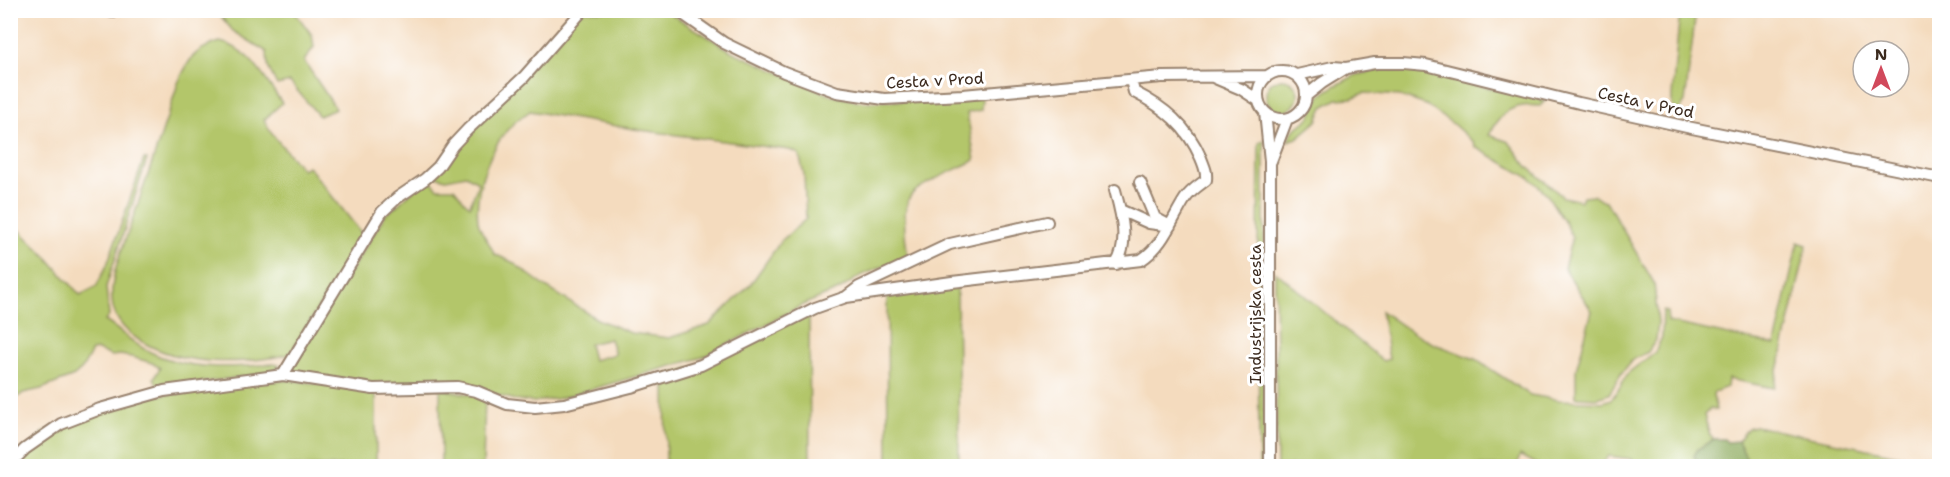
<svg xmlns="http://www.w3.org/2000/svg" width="1950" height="477" font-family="'Shantell Sans',sans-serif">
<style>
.green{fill:#b3c66a;stroke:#777844;stroke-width:1.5;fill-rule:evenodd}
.forest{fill:#8eab5e;stroke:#646a3e;stroke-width:1.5}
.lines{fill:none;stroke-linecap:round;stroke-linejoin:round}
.minor-casing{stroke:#98826e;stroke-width:14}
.minor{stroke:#fff;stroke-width:10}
.labels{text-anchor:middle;stroke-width:6;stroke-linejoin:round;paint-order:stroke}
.street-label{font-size:16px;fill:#3b2a1e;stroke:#fff}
</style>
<rect width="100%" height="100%" fill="#fff"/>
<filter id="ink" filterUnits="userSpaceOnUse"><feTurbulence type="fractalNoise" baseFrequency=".0167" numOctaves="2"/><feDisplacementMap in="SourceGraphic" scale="12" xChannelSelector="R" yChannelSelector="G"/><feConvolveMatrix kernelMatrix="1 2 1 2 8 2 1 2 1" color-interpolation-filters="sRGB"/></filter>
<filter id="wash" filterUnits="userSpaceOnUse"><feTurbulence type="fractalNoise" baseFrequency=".008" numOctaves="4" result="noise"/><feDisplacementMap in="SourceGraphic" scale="24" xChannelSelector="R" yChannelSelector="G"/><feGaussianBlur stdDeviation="1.35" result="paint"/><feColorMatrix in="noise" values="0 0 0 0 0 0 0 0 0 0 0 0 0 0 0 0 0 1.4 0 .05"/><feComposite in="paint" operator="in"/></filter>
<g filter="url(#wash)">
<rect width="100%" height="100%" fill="#f4dbbe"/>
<path class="green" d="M 219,10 L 294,11 L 312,35 L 314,47 L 304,61 L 336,109 L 319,116 L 290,82 L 277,85 L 268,67 L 267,52 L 233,31 L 218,13 Z
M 580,11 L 666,11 L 731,51 L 830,95 L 864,102 L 982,98 L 981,110 L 967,113 L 975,160 C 960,168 924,182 913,193 C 900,206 905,239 908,256 L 860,276 L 839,290 L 807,303 L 703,357 L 561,398 L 534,402 L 515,400 L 480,390 L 391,387 L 294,372 L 293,365 L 385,215 C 401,205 412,186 431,181 L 438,188 L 454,188 L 465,202 L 470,206 C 472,197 477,191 478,182 L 466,175 L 446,179 L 435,176 L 452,151 ZM 530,111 L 640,130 L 790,150 L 799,154 L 804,174 L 806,219 L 781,241 L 750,285 L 709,325 L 669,338 L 631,333 L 597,319 L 546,287 L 512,262 L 494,254 C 490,241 480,234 478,221 C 474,188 490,145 515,122 C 519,118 525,115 530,111 ZM 610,339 L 615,354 L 593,360 L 589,344 Z
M 1680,11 L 1696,11 L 1685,102 L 1679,111 L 1672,106 L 1672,96 Z
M 220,42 C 250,48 265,80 282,103 L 264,120 L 272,134 L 302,169 L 308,166 L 363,235 L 290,354 C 241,365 183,367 139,340 C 125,331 113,318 112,300 C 110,275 124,245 132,221 C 148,175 164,129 178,83 C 189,59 194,49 220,42 Z
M 1387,68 L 1416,71 L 1545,101 L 1540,106 C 1512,103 1502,111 1489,135 L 1509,142 L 1528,167 L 1563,197 L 1581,201 L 1583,196 L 1593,195 L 1600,200 L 1606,201 L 1654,283 L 1658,323 L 1656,340 L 1648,352 L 1632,360 L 1621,374 L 1609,394 L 1598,398 L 1576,397 L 1576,370 L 1592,311 L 1564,268 L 1572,237 L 1567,226 L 1546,193 L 1530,178 L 1475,147 L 1474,143 L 1453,124 L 1426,105 L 1400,96 L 1364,93 L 1352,98 L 1337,99 L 1323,107 L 1317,121 L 1297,138 L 1288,141 L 1293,131 L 1310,117 L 1321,95 L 1333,87 L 1356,75 Z
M1266 95a16 16 0 1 1 32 0a16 16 0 1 1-32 0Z
M 1264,140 L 1264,258 L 1258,258 L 1259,143 Z
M 144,159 L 147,159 L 106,287 L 109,316 L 105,321 C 120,330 132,343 148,351 C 187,371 230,368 273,364 L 279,365 L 278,368 L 265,374 L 159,388 L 154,378 L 160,368 L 152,363 L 132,357 L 120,355 L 111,356 L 98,350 L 92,351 L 82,369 L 74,376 L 41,389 L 23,393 L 11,403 L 10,221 L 47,257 L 80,295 L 96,287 L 107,265 Z
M 1798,242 L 1807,245 L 1774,388 L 1728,379 L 1727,387 L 1714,392 L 1713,396 L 1716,410 L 1710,409 L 1704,415 L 1710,436 L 1714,439 L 1698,449 L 1694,456 L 1700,466 L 1637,466 L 1631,459 L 1609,456 L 1600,466 L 1540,466 L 1520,455 L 1517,466 L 1277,466 L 1275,271 L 1383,361 L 1389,359 L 1381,311 L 1407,329 L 1434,344 L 1475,359 L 1530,395 L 1559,400 L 1603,402 L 1611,399 L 1617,392 L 1628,373 L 1655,352 L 1662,337 L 1663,311 L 1667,312 L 1668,322 L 1775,345 Z
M 1258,269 L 1263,269 L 1264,466 L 1259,466 Z
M 957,281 L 959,466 L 888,466 L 887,289 Z
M 809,310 L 810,466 L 666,466 L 665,375 L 696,366 Z
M 291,380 L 376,392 L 376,466 L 11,466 L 44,432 L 136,398 L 272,381 Z
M 440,389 L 485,397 L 483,466 L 441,466 Z
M 1755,426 L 1931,462 L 1936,466 L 1750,466 L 1738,441 L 1748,428 Z"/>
<path class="forest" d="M 1714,439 L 1724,439 L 1727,442 L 1738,441 L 1750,466 L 1700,466 L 1694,456 L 1698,449 Z"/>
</g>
<g filter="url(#ink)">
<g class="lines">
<defs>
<path id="minor" d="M 677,10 L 724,43 L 784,72 L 837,92 L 884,99 L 963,95 L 1162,77 L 1266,76
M 112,12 L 112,10
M1258 95a24 24 0 1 1 48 0a24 24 0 1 1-48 0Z
M 1297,75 L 1333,67 L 1346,68 L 1375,63 L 1403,63 L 1426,65 L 1579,103 L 1687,127 L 1940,178
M 1215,78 L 1241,89 L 1258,100
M 1307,95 L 1322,83 L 1346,68
M 1265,112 L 1270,161 L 1270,466
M 1271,161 L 1287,119
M 1140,182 L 1155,218 L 1170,226
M 1115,190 C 1121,213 1130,243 1116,264
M 1120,210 L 1149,223 L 1164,225
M 846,297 L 859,287 L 950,244 L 1047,222
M 283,375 L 382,212 L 397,198 L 425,179 L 438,167 L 453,145 L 468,129 L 524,77 L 583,10
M 10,464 L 25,449 L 61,424 L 100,409 L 164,391 L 283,375 L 373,389 L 457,387 L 476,391 L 507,404 L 535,407 L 564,404 L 631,387 L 701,365 L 815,308 L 846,297 L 952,282 L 1141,260 C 1163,246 1171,221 1185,199 C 1190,191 1198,186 1206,180 C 1207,171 1204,166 1201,158 C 1187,126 1164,107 1134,92 L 1131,80"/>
</defs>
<use href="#minor" class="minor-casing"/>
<use href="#minor" class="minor"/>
</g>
</g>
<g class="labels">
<g class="street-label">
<text transform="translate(935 80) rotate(-3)" y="6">Cesta v Prod</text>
<text transform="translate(1646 102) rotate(12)" y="6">Cesta v Prod</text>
<text transform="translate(1255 314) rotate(-90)" y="6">Industrijska cesta</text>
</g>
</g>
<rect width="1950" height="477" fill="none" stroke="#fff" stroke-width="36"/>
<g transform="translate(1881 69)"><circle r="28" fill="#ffffff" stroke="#b1aaa5" stroke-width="1.5"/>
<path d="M0-4.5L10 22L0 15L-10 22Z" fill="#d1495b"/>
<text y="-9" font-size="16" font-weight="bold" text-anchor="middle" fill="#3b2a1e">N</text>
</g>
</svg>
